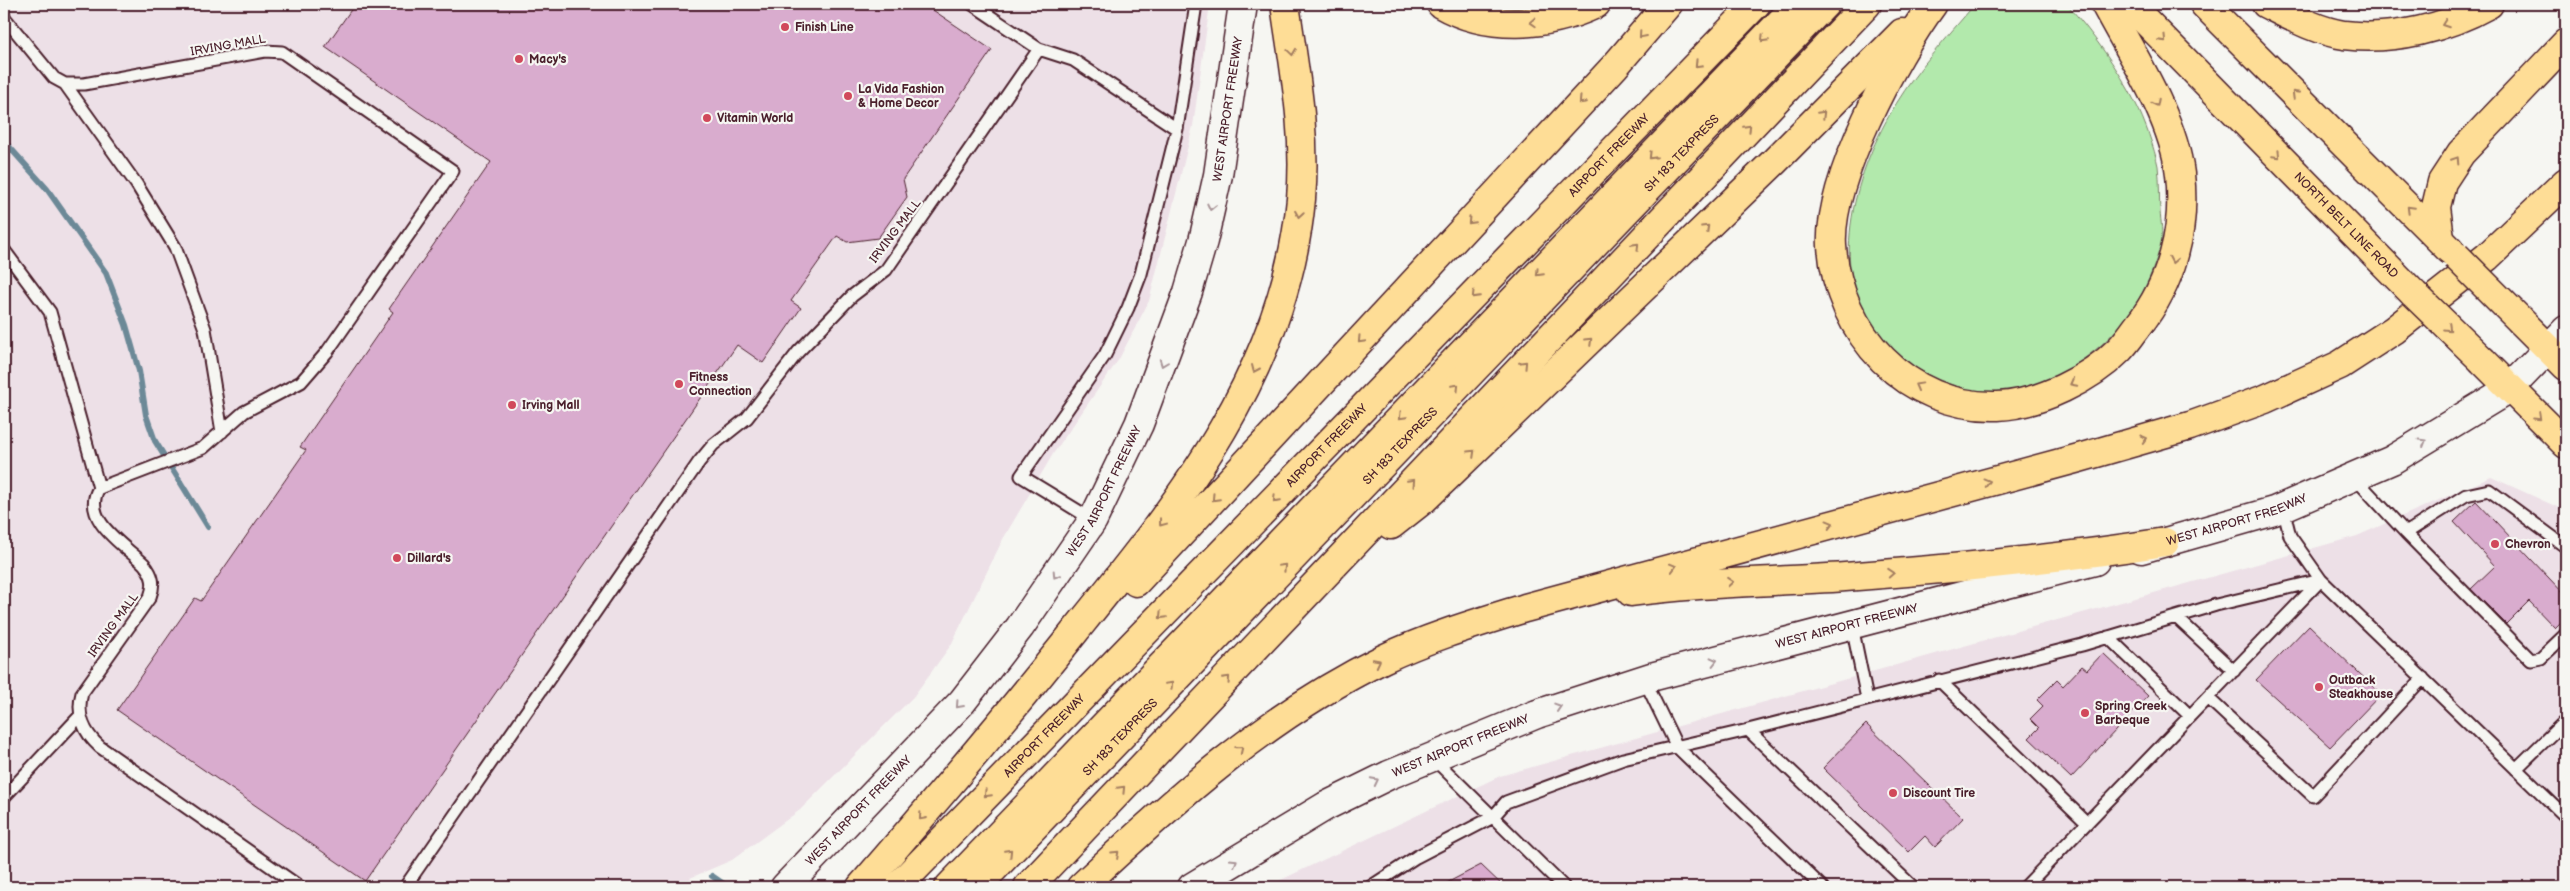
<svg xmlns="http://www.w3.org/2000/svg" width="2570" height="891" font-family="'Balsamiq Sans',sans-serif">
<style>
.built{fill:#ede0e7}
.green{fill:#b2e9ac;stroke:#7e846c}
.lines{fill:none;stroke-linecap:round;stroke-linejoin:round}
.stream{stroke:#6c8997;stroke-width:6}
.building{fill:#d9acce;stroke:#4a1f2b}
.lane-casing{stroke:#4a1f2b;stroke-width:15}
.secondary-casing{stroke:#4a1f2b;stroke-width:31}
.primary-casing{stroke:#4a1f2b;stroke-width:31}
.highway-casing{stroke:#4a1f2b;stroke-width:31}
.lane{stroke:#f6f6f2;stroke-width:11}
.secondary{stroke:#f6f6f2;stroke-width:28}
.primary{stroke:#fedd96;stroke-width:28}
.highway{stroke:#fedd96;stroke-width:28}
.primary-bridge-casing{stroke:#4a1f2b;stroke-width:31;stroke-linecap:butt}
.primary-bridge{stroke:#fedd96;stroke-width:28}
.oneway{stroke:#a47e60}
.oneway2{stroke:#a99598}
.poi-dot{fill:#d1495b;stroke:#f6f6f2;stroke-width:2}
.labels{text-anchor:middle;stroke-width:4.5;stroke-linejoin:round;paint-order:stroke}
.poi-label{font-size:12px;font-weight:bold;fill:#4a1f2b;stroke:#f6f6f2;text-anchor:start}
.street-label{font-size:12px;fill:#4a1f2b;stroke:#f6f6f2}
</style>
<rect width="100%" height="100%" fill="#f6f6f2"/>
<filter id="ink" filterUnits="userSpaceOnUse"><feTurbulence type="fractalNoise" baseFrequency=".02" numOctaves="2"/><feDisplacementMap in="SourceGraphic" scale="10" xChannelSelector="R" yChannelSelector="G"/><feConvolveMatrix kernelMatrix="1 2 1 2 8 2 1 2 1" color-interpolation-filters="sRGB"/></filter>
<g filter="url(#ink)">
<path class="built" d="M 4,4 L 1210,4 L 1193,126 L 1149,301 L 1119,359 L 1053,454 L 1003,539 L 951,645 L 913,697 L 800,810 L 732,860 L 690,878 L 700,887 L 4,887 Z
M 2491,477 L 2566,511 L 2566,887 L 1266,887 L 1500,776 L 2357,536 Z"/>
<path class="green" d="M 1975,4 L 2067,4 C 2092,33 2119,69 2136,104 C 2144,119 2155,150 2158,166 C 2160,181 2159,197 2160,212 C 2161,222 2163,233 2161,243 C 2151,283 2132,318 2100,346 C 2070,372 2031,392 1990,392 C 1956,391 1918,373 1893,351 C 1887,346 1879,341 1874,334 C 1826,265 1856,169 1896,104 C 1918,68 1948,36 1975,4 Z"/>
<g class="lines">
<path class="stream" d="M 4,141 L 47,189 L 106,273 L 126,325 L 139,371 L 146,415 L 155,441 L 208,527
M 712,876 L 728,887"/>
</g>
<path class="building" d="M 355,4 L 924,4 L 992,50 L 903,179 L 907,197 L 878,238 L 847,242 L 837,236 L 791,301 L 801,308 L 763,363 L 737,345 L 365,881 L 117,710 L 195,598 L 201,601 L 306,450 L 300,447 L 393,312 L 389,309 L 491,162 L 325,47 Z
M 2476,501 L 2566,596 L 2566,617 L 2555,628 L 2529,601 L 2506,624 L 2471,589 L 2495,566 L 2454,522 Z
M 2309,625 L 2381,694 L 2330,747 L 2256,680 Z
M 2103,653 L 2148,696 L 2071,778 L 2029,738 L 2039,728 L 2030,719 L 2043,706 L 2037,700 L 2057,680 L 2063,686 L 2082,666 L 2087,670 Z
M 1866,724 L 1963,818 L 1935,847 L 1925,836 L 1909,852 L 1823,768 Z
M 1481,865 L 1504,887 L 1439,887 Z"/>
<g class="lines">
<defs>
<path id="lane" d="M 4,17 L 54,78 L 65,84 L 84,84 L 265,51 L 282,52 L 453,171 L 327,352 L 301,382 L 244,412 L 203,448 L 99,488 C 80,519 124,545 144,564 C 153,575 155,584 150,597 L 82,693 C 76,714 84,733 100,747 L 300,887
M 1039,49 L 1073,60 L 1177,129
M 65,84 L 137,185 L 175,247 L 205,329 L 222,432
M 4,250 L 50,312 L 99,488
M 2354,477 L 2406,533 L 2466,495 L 2489,490 L 2566,547
M 2283,508 L 2290,536 L 2321,580 L 2566,817
M 1093,520 L 1021,476 L 1105,355 L 1128,308 L 1141,274 L 1177,129 L 1196,4
M 2406,533 L 2531,660 L 2541,658 L 2566,634
M 2176,617 L 2234,671
M 1852,626 L 1867,699
M 2108,637 L 2190,716
M 1644,679 L 1677,747 L 1822,887
M 1939,680 L 2087,823
M 2208,698 L 2313,796 L 2423,678
M 1748,730 L 1913,887
M 1432,757 L 1564,887
M 2516,769 L 2566,720
M 4,797 L 80,716
M 405,887 L 699,462 L 713,445 L 747,418 L 798,352 L 852,296 L 886,270 L 1039,49 L 972,4
M 1370,887 L 1416,857 L 1493,817 L 1506,802 L 1623,759 L 1748,730 L 2082,645 L 2216,605 L 2321,580
M 2025,887 L 2321,580"/>
<g id="secondary">
<path id="s1" d="M 2141,549 L 2274,511 L 2392,460 L 2509,389 L 2566,330"/>
<path id="s2" d="M 785,887 L 962,702 L 1020,627 L 1093,520 L 1139,424 L 1188,292 L 1203,241 L 1218,175 L 1243,4"/>
<path id="s3" d="M 1192,887 L 1326,806 L 1389,775 L 1537,714 L 1651,677 L 2095,561"/>
</g>
<g id="primary">
<path id="s4" d="M 2129,4 L 2414,294"/>
<path d="M 2204,4 L 2450,250"/>
<path d="M 2521,321 L 2566,366"/>
<path d="M 2483,361 L 2566,444"/>
</g>
<g id="highway">
<path d="M 1441,4 C 1488,31 1547,27 1596,4"/>
<path d="M 1933,4 C 1894,57 1828,180 1832,246 C 1838,333 1907,409 1998,406 C 2039,404 2090,379 2119,350 C 2126,343 2132,334 2138,326 C 2172,283 2186,229 2180,174 C 2173,117 2132,55 2105,4"/>
<path d="M 2266,4 C 2290,16 2317,31 2344,35 C 2394,41 2446,28 2489,4"/>
<path d="M 2440,239 L 2436,207 L 2442,182 L 2461,153 L 2566,43"/>
<path d="M 1391,525 L 1424,499 L 1775,161 L 1902,33"/>
<path d="M 1136,582 L 1615,66 L 1668,4"/>
<path d="M 1631,592 C 1702,582 1774,582 1845,577 C 1953,569 2059,559 2165,542"/>
<path d="M 861,887 C 934,803 1006,718 1076,630 C 1181,500 1285,372 1301,199 C 1307,133 1294,68 1285,4"/>
<path id="s5" d="M 897,887 L 1756,4"/>
<path d="M 949,887 L 1798,4"/>
<path id="s6" d="M 976,887 L 1825,4"/>
<path d="M 1028,887 L 1867,4"/>
<path d="M 1081,887 C 1173,801 1268,715 1383,659 C 1429,637 1477,623 1525,608 L 2079,458 L 2190,426 L 2265,399 L 2340,365 L 2394,330 L 2487,257 L 2566,182"/>
</g>
</defs>
<use href="#lane" class="lane-casing"/>
<use href="#secondary" class="secondary-casing"/>
<use href="#primary" class="primary-casing"/>
<use href="#highway" class="highway-casing"/>
<use href="#lane" class="lane"/>
<use href="#secondary" class="secondary"/>
<use href="#primary" class="primary"/>
<use href="#highway" class="highway"/>
<defs>
<path id="primary-bridge" d="M 2456,256 L 2521,321
M 2414,294 L 2483,361"/>
</defs>
<use href="#primary-bridge" class="primary-bridge-casing"/>
<use href="#primary-bridge" class="primary-bridge"/>
</g>
<defs><path id="oneway-chevron" d="M-2-3.5L2.5 0L-2 3.5" fill="none" stroke-width="1.6" stroke-linecap="round" stroke-linejoin="round" transform="scale(1.25)"/></defs>
<g class="oneway">
<use href="#oneway-chevron" transform="translate(1533 22) rotate(177)"/>
<use href="#oneway-chevron" transform="translate(2445 24) rotate(160)"/>
<use href="#oneway-chevron" transform="translate(1642 35) rotate(131)"/>
<use href="#oneway-chevron" transform="translate(1764 39) rotate(134)"/>
<use href="#oneway-chevron" transform="translate(2163 39) rotate(46)"/>
<use href="#oneway-chevron" transform="translate(1292 52) rotate(82)"/>
<use href="#oneway-chevron" transform="translate(1698 64) rotate(134)"/>
<use href="#oneway-chevron" transform="translate(2295 94) rotate(-135)"/>
<use href="#oneway-chevron" transform="translate(1582 101) rotate(133)"/>
<use href="#oneway-chevron" transform="translate(2156 103) rotate(63)"/>
<use href="#oneway-chevron" transform="translate(1822 114) rotate(-45)"/>
<use href="#oneway-chevron" transform="translate(1748 128) rotate(-46)"/>
<use href="#oneway-chevron" transform="translate(2277 155) rotate(46)"/>
<use href="#oneway-chevron" transform="translate(1652 156) rotate(134)"/>
<use href="#oneway-chevron" transform="translate(2456 160) rotate(-57)"/>
<use href="#oneway-chevron" transform="translate(2410 209) rotate(-135)"/>
<use href="#oneway-chevron" transform="translate(1299 214) rotate(99)"/>
<use href="#oneway-chevron" transform="translate(1471 221) rotate(133)"/>
<use href="#oneway-chevron" transform="translate(1706 228) rotate(-44)"/>
<use href="#oneway-chevron" transform="translate(1636 246) rotate(-47)"/>
<use href="#oneway-chevron" transform="translate(2173 260) rotate(101)"/>
<use href="#oneway-chevron" transform="translate(1539 273) rotate(134)"/>
<use href="#oneway-chevron" transform="translate(1475 295) rotate(134)"/>
<use href="#oneway-chevron" transform="translate(2448 328) rotate(44)"/>
<use href="#oneway-chevron" transform="translate(1361 340) rotate(133)"/>
<use href="#oneway-chevron" transform="translate(1589 341) rotate(-44)"/>
<use href="#oneway-chevron" transform="translate(1524 364) rotate(-47)"/>
<use href="#oneway-chevron" transform="translate(1255 369) rotate(114)"/>
<use href="#oneway-chevron" transform="translate(2073 383) rotate(152)"/>
<use href="#oneway-chevron" transform="translate(1918 386) rotate(-151)"/>
<use href="#oneway-chevron" transform="translate(1456 387) rotate(-46)"/>
<use href="#oneway-chevron" transform="translate(1402 416) rotate(134)"/>
<use href="#oneway-chevron" transform="translate(2538 417) rotate(44)"/>
<use href="#oneway-chevron" transform="translate(2144 439) rotate(-16)"/>
<use href="#oneway-chevron" transform="translate(1472 453) rotate(-44)"/>
<use href="#oneway-chevron" transform="translate(1412 482) rotate(-47)"/>
<use href="#oneway-chevron" transform="translate(1987 482) rotate(-15)"/>
<use href="#oneway-chevron" transform="translate(1215 498) rotate(133)"/>
<use href="#oneway-chevron" transform="translate(1276 499) rotate(134)"/>
<use href="#oneway-chevron" transform="translate(1162 523) rotate(127)"/>
<use href="#oneway-chevron" transform="translate(1830 524) rotate(-15)"/>
<use href="#oneway-chevron" transform="translate(1283 567) rotate(-46)"/>
<use href="#oneway-chevron" transform="translate(1673 567) rotate(-15)"/>
<use href="#oneway-chevron" transform="translate(1891 573) rotate(-4)"/>
<use href="#oneway-chevron" transform="translate(1730 582) rotate(-5)"/>
<use href="#oneway-chevron" transform="translate(1162 616) rotate(134)"/>
<use href="#oneway-chevron" transform="translate(1377 662) rotate(-27)"/>
<use href="#oneway-chevron" transform="translate(1227 679) rotate(-47)"/>
<use href="#oneway-chevron" transform="translate(1170 685) rotate(-46)"/>
<use href="#oneway-chevron" transform="translate(1240 749) rotate(-39)"/>
<use href="#oneway-chevron" transform="translate(1122 789) rotate(-46)"/>
<use href="#oneway-chevron" transform="translate(987 794) rotate(134)"/>
<use href="#oneway-chevron" transform="translate(922 817) rotate(131)"/>
<use href="#oneway-chevron" transform="translate(1009 852) rotate(-46)"/>
<use href="#oneway-chevron" transform="translate(1116 854) rotate(-43)"/>
</g>
<g class="oneway2">
<use href="#oneway-chevron" transform="translate(1211 207) rotate(103)"/>
<use href="#oneway-chevron" transform="translate(1163 363) rotate(111)"/>
<use href="#oneway-chevron" transform="translate(2423 442) rotate(-31)"/>
<use href="#oneway-chevron" transform="translate(1056 575) rotate(123)"/>
<use href="#oneway-chevron" transform="translate(1714 661) rotate(-14)"/>
<use href="#oneway-chevron" transform="translate(959 705) rotate(132)"/>
<use href="#oneway-chevron" transform="translate(1558 707) rotate(-18)"/>
<use href="#oneway-chevron" transform="translate(1375 781) rotate(-27)"/>
<use href="#oneway-chevron" transform="translate(1234 862) rotate(-32)"/>
</g>
</g>
<g class="poi-dot">
<circle cx="785" cy="27" r="5"/>
<circle cx="519" cy="59" r="5"/>
<circle cx="848" cy="96" r="5"/>
<circle cx="707" cy="118" r="5"/>
<circle cx="679" cy="384" r="5"/>
<circle cx="512" cy="405" r="5"/>
<circle cx="2495" cy="544" r="5"/>
<circle cx="397" cy="558" r="5"/>
<circle cx="2319" cy="687" r="5"/>
<circle cx="2085" cy="713" r="5"/>
<circle cx="1893" cy="793" r="5"/>
</g>
<g class="labels">
<g class="poi-label">
<text x="795" y="31">Finish Line</text>
<text x="529" y="63">Macy's</text>
<text x="858" y="93">La Vida Fashion<tspan x="858" dy="14">&amp; Home Decor</tspan></text>
<text x="717" y="122">Vitamin World</text>
<text x="689" y="381">Fitness<tspan x="689" dy="14">Connection</tspan></text>
<text x="522" y="409">Irving Mall</text>
<text x="2505" y="548">Chevron</text>
<text x="407" y="562">Dillard's</text>
<text x="2329" y="684">Outback<tspan x="2329" dy="14">Steakhouse</tspan></text>
<text x="2095" y="710">Spring Creek<tspan x="2095" dy="14">Barbeque</tspan></text>
<text x="1903" y="797">Discount Tire</text>
</g>
<g class="street-label">
<text transform="translate(228 45) rotate(-10)" y="4">IRVING MALL</text>
<text dy="4" stroke="none"><textPath href="#s2" startOffset="915">WEST AIRPORT FREEWAY</textPath></text>
<text dy="4" stroke="none"><textPath href="#s6" startOffset="1018">SH 183 TEXPRESS</textPath></text>
<text dy="4" stroke="none"><textPath href="#s5" startOffset="1021">AIRPORT FREEWAY</textPath></text>
<text dy="4" stroke="none"><textPath href="#s4" startOffset="310">NORTH BELT LINE ROAD</textPath></text>
<text transform="translate(895 231) rotate(-53)" y="4">IRVING MALL</text>
<text dy="4" stroke="none"><textPath href="#s5" startOffset="616">AIRPORT FREEWAY</textPath></text>
<text dy="4" stroke="none"><textPath href="#s6" startOffset="612">SH 183 TEXPRESS</textPath></text>
<text dy="4" stroke="none"><textPath href="#s2" startOffset="511">WEST AIRPORT FREEWAY</textPath></text>
<text dy="4" stroke="none"><textPath href="#s1" startOffset="100">WEST AIRPORT FREEWAY</textPath></text>
<text transform="translate(113 625) rotate(-54)" y="4">IRVING MALL</text>
<text dy="4" stroke="none"><textPath href="#s3" startOffset="709">WEST AIRPORT FREEWAY</textPath></text>
<text dy="4" stroke="none"><textPath href="#s5" startOffset="211">AIRPORT FREEWAY</textPath></text>
<text dy="4" stroke="none"><textPath href="#s6" startOffset="208">SH 183 TEXPRESS</textPath></text>
<text dy="4" stroke="none"><textPath href="#s3" startOffset="304">WEST AIRPORT FREEWAY</textPath></text>
<text dy="4" stroke="none"><textPath href="#s2" startOffset="106">WEST AIRPORT FREEWAY</textPath></text>
</g>
</g>
<rect width="2570" height="891" fill="none" stroke="#f6f6f2" stroke-width="20"/>
<rect x="10" y="10" width="2550" height="871" fill="none" stroke="#4a1f2b" stroke-width="2" filter="url(#ink)"/>
</svg>
